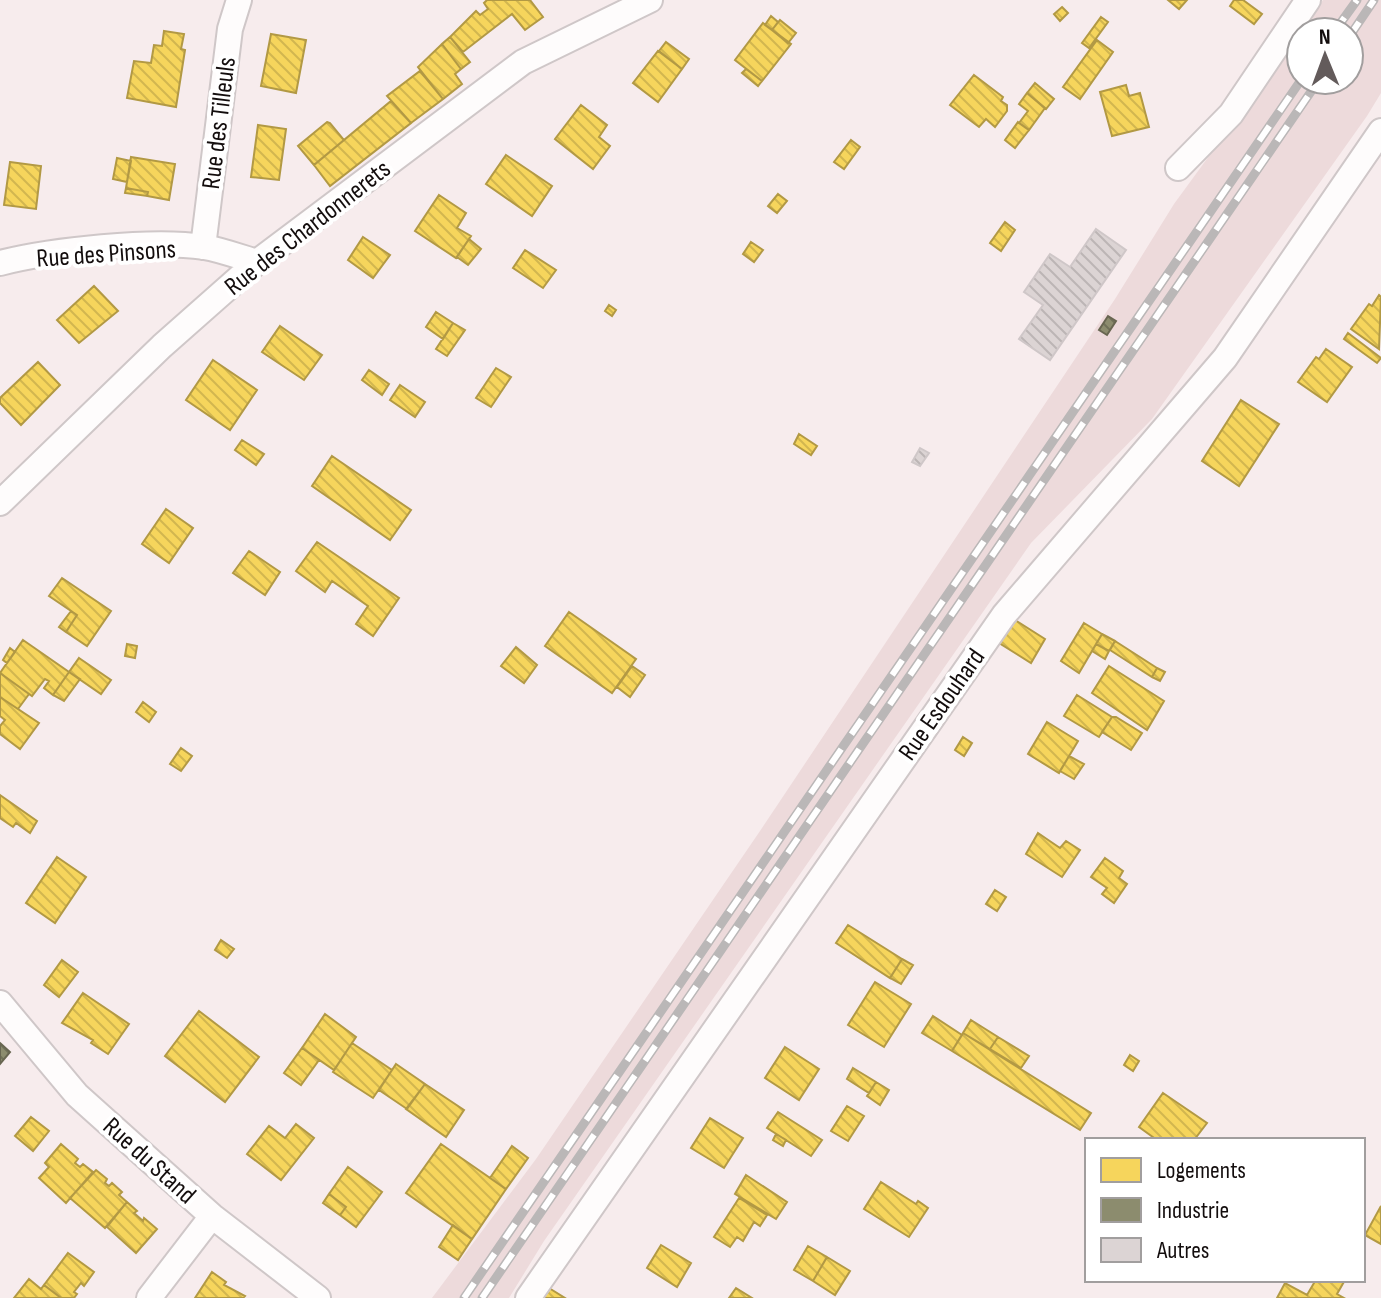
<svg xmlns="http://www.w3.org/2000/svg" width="1381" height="1298" font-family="'Sofia Sans Condensed',sans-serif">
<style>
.built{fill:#eddadb;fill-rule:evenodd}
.homes{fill:url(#homes-back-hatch);stroke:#b29944;stroke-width:2}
.industry{fill:url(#industry-back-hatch);stroke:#686651;stroke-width:2}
.building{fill:url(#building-back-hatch);stroke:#cfc7c8;stroke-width:2}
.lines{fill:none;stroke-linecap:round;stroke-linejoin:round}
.street-casing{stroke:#cfc7c8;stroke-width:28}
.street{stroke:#fefcfc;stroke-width:24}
.rail-casing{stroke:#bab7b7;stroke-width:9}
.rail{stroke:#fff;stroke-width:6;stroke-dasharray:18;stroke-linecap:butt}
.labels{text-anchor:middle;stroke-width:8;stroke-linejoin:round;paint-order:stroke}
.street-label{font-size:26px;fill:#130d0d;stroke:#fff}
</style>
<defs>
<pattern id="homes-back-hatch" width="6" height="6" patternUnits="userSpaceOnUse" patternTransform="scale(2)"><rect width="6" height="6" fill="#f6d55c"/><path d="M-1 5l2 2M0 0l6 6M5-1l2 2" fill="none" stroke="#d2b64f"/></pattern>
<pattern id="industry-back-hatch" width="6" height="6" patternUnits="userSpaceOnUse" patternTransform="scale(2)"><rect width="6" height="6" fill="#8c8c6e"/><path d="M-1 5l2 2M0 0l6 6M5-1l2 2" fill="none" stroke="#717159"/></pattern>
<pattern id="building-back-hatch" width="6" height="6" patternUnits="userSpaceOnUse" patternTransform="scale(2)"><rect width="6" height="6" fill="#dcd4d4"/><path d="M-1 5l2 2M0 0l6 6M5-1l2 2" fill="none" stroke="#bcb5b5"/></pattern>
</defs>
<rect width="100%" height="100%" fill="#f7eced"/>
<path class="built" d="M 1323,0 L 1381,0 L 1381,93 L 1367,116 L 1152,419 L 1031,543 L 544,1241 L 509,1298 L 432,1298 L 536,1159 L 760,831 L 1115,299 L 1174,204 ZM 1301,32 L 1349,32 L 1349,80 L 1301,80 Z"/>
<path class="homes" d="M 487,0 L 530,0 L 543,17 L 525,30 L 512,14 L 463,52 L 450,37 L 476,11 L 480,15 L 488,9 L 484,3 Z
M 1168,0 L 1187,0 L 1179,9 Z
M 1234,0 L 1243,0 L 1262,14 L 1254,24 L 1230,6 Z
M 1062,7 L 1068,13 L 1060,21 L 1054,14 Z
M 771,16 L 778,22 L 772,30 L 765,25 Z
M 1101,17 L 1108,22 L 1089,48 L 1082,43 Z
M 780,20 L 796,33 L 788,43 L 772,30 Z
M 763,23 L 791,44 L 762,81 L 735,60 Z
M 164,31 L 184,34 L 181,49 L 185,50 L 176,107 L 127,98 L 134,61 L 151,63 L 154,45 L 162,46 Z
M 271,34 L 306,40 L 296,93 L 261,86 Z
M 450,37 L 470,62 L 461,69 L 442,44 Z
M 1097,40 L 1113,52 L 1080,99 L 1063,87 Z
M 666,42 L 689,59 L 682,69 L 659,51 Z
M 442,44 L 461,69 L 455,74 L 462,84 L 443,99 L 418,67 Z
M 658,51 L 682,69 L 658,102 L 633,83 Z
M 746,69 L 762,81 L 758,86 L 742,73 Z
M 420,71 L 443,99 L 411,123 L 387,96 Z
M 974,75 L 1003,97 L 1001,101 L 1007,105 L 1007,111 L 995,127 L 986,119 L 979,127 L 950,105 Z
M 1035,83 L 1054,99 L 1046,109 L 1027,93 Z
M 1126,85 L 1129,96 L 1140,93 L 1149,127 L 1112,136 L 1100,92 Z
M 1027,93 L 1045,108 L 1029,130 L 1019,123 L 1028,111 L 1019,104 Z
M 391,101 L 411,123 L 330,186 L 314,165 Z
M 581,105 L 607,125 L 599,137 L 610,146 L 593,169 L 555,139 Z
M 327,122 L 330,123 L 344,140 L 314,165 L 298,146 Z
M 1018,122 L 1029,130 L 1015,148 L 1005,140 Z
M 258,125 L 286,129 L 279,180 L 251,177 Z
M 851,140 L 860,147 L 844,169 L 834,162 Z
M 506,155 L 552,186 L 532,216 L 486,184 Z
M 131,157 L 175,164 L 169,200 L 147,196 L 148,192 L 126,188 Z
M 117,158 L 131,161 L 127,182 L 113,179 Z
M 10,162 L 41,166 L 36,209 L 4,205 Z
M 126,188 L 148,192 L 147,196 L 125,193 Z
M 778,194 L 787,201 L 777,213 L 768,206 Z
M 439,195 L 466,213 L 457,228 L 471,236 L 456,258 L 415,231 Z
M 1005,222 L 1015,230 L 1001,251 L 990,243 Z
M 363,237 L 390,255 L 373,278 L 348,260 Z
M 469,239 L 481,249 L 468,265 L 457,257 Z
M 751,242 L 763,250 L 754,262 L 743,254 Z
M 525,250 L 556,270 L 543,288 L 513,268 Z
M 94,286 L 118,311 L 79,343 L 57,320 Z
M 1379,295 L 1381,297 L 1379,349 L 1351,329 L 1369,304 L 1372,306 Z
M 609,305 L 616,310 L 612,316 L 605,311 Z
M 436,312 L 453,323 L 443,339 L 426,327 Z
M 453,323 L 465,330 L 447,356 L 436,349 Z
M 280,326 L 322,355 L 304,380 L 262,352 Z
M 1348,333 L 1381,358 L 1377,363 L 1344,339 Z
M 1326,349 L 1352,367 L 1327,402 L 1298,382 L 1316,357 L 1319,359 Z
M 213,360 L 257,390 L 230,430 L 186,400 Z
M 38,362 L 60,385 L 21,425 L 0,403 L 0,398 Z
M 496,368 L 511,377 L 491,407 L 476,398 Z
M 369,370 L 389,384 L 382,395 L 362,380 Z
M 400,385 L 425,402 L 415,417 L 390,400 Z
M 1241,400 L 1279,424 L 1239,486 L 1202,461 Z
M 799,434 L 817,446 L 811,455 L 794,444 Z
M 242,440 L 264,454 L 256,465 L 235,450 Z
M 332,456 L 411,510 L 390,540 L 312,486 Z
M 166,509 L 193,528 L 169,563 L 142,544 Z
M 317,542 L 399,598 L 373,636 L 356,624 L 368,606 L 332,581 L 325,592 L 296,571 Z
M 249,551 L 280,572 L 265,595 L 233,573 Z
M 62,578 L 111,611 L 87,646 L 66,632 L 77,615 L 49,596 Z
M 71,611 L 77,615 L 66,632 L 59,627 Z
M 569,612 L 636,659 L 612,693 L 545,646 Z
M 1015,620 L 1045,639 L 1031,663 L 999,643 Z
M 1084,623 L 1102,634 L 1079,673 L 1061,661 Z
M 1102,634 L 1115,641 L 1109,651 L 1096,644 Z
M 23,640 L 69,672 L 53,695 L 44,688 L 49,681 L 45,679 L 32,696 L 0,673 Z
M 1115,641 L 1157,668 L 1152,677 L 1110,650 Z
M 127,644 L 137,646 L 135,658 L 125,656 Z
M 1096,644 L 1109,651 L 1105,659 L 1092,651 Z
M 516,647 L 537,665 L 524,683 L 501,666 Z
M 10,648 L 15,652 L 7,663 L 3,660 Z
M 79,658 L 111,680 L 101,694 L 69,672 Z
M 632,666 L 645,675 L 630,697 L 617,687 Z
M 1109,666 L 1164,701 L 1147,730 L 1092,693 Z
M 1157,668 L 1165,672 L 1160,681 L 1152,677 Z
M 69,672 L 80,679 L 64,701 L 53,695 Z
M 0,673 L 29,694 L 18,709 L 0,697 Z
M 1077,695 L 1112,717 L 1099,737 L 1064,716 Z
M 0,697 L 39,723 L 20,749 L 0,734 L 0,726 L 5,720 L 0,716 Z
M 143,702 L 156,712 L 149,722 L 136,712 Z
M 1112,717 L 1116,717 L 1142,733 L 1131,750 L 1102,732 Z
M 1047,722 L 1078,741 L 1059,773 L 1028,754 Z
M 963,737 L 972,743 L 964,756 L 955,750 Z
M 181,748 L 192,756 L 181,771 L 170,764 Z
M 1069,756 L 1084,764 L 1074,779 L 1060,771 Z
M 0,795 L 37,821 L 30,833 L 16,823 L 13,827 L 0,818 Z
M 1038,833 L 1060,848 L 1066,841 L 1080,850 L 1062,877 L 1026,854 Z
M 57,857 L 86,877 L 55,923 L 26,903 Z
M 1105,858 L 1123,871 L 1119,878 L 1127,884 L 1114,903 L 1102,894 L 1107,888 L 1091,877 Z
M 995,890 L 1006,897 L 997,911 L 986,904 Z
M 848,925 L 902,959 L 890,978 L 836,943 Z
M 221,940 L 234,949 L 227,958 L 215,950 Z
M 902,959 L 913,965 L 901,984 L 890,978 Z
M 62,960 L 78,972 L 59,997 L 44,985 Z
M 875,982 L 911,1004 L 884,1047 L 848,1025 Z
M 83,993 L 129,1024 L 108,1054 L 91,1043 L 93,1040 L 62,1023 Z
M 199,1011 L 259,1057 L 225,1102 L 165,1056 Z
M 325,1014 L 356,1037 L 334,1070 L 302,1048 Z
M 933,1016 L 962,1035 L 952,1051 L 922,1033 Z
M 971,1020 L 998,1037 L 990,1049 L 963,1033 Z
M 963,1033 L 1091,1113 L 1080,1130 L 952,1051 Z
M 998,1037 L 1029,1056 L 1021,1068 L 990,1049 Z
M 352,1043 L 392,1070 L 373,1098 L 333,1072 Z
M 785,1047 L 819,1069 L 799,1100 L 765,1078 Z
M 302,1048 L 319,1060 L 301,1085 L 284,1073 Z
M 1130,1055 L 1139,1061 L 1133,1071 L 1124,1065 Z
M 396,1064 L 425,1084 L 407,1109 L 379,1090 Z
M 853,1068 L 876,1082 L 869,1093 L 847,1079 Z
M 876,1082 L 889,1090 L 880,1105 L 867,1096 Z
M 425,1084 L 464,1110 L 446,1137 L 406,1109 Z
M 1163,1093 L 1207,1123 L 1194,1140 L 1157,1140 L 1139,1127 Z
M 847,1106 L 864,1116 L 848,1141 L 831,1131 Z
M 778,1112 L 822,1140 L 811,1156 L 767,1128 Z
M 31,1117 L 49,1131 L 33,1151 L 15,1136 Z
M 710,1118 L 743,1138 L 724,1168 L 691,1148 Z
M 296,1124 L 314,1138 L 281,1180 L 247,1154 L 269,1126 L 285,1138 Z
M 776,1134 L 786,1140 L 783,1146 L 773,1140 Z
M 61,1144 L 78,1159 L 75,1163 L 80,1167 L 83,1164 L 93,1172 L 66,1203 L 39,1178 L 49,1167 L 45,1163 Z
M 441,1144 L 506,1189 L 472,1239 L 406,1193 Z
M 512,1146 L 528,1158 L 506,1189 L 490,1178 Z
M 348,1167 L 382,1192 L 356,1227 L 340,1215 L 346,1207 L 329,1194 Z
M 96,1170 L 107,1179 L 105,1183 L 109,1186 L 112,1183 L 122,1192 L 119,1195 L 127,1202 L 105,1228 L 70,1198 Z
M 746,1175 L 787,1202 L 776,1219 L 735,1194 Z
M 881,1182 L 916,1204 L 918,1201 L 928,1208 L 909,1237 L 864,1209 Z
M 329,1194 L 346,1207 L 340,1215 L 323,1203 Z
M 739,1198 L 767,1215 L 760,1226 L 754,1222 L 743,1241 L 737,1237 L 730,1247 L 714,1237 Z
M 127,1202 L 137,1211 L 134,1213 L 143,1221 L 144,1218 L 157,1229 L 136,1253 L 107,1227 Z
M 1381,1206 L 1381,1244 L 1365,1235 Z
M 453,1225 L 472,1239 L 458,1260 L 439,1247 Z
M 661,1245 L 691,1263 L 677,1287 L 647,1268 Z
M 808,1246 L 827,1257 L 813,1281 L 794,1270 Z
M 68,1253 L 94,1272 L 84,1286 L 81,1283 L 74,1292 L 77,1294 L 74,1298 L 61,1298 L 44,1285 Z
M 827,1257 L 850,1271 L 835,1295 L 813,1281 Z
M 212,1272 L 226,1282 L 224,1285 L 245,1296 L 243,1298 L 195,1298 Z
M 29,1279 L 41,1289 L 44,1285 L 61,1298 L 14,1298 Z
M 1310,1280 L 1345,1280 L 1337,1294 L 1344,1298 L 1277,1298 L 1285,1283 L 1307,1295 L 1314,1283 Z
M 549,1288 L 565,1298 L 542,1298 Z
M 736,1288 L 752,1298 L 729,1298 Z"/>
<path class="industry" d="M 1108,316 L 1116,321 L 1107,335 L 1099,330 Z
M 0,1043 L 10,1052 L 0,1064 Z"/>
<path class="building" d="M 1096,229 L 1126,250 L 1050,360 L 1019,339 L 1043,305 L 1024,292 L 1050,254 L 1070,267 Z
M 920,448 L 929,453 L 920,466 L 912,462 Z"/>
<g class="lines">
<defs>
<path id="street" d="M 1178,168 L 1231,114 L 1308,0
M 203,247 L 230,29 L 239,0
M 0,263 C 51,250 153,239 204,247 C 222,250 240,257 257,262
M 0,503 L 162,346 L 257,262 L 523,62 L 650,0
M 0,1003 L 77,1095 L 212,1216 L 318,1298
M 149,1298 L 212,1216
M 528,1298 L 1004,615 L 1225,358 L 1381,131"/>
</defs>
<use href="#street" class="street-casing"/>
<use href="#street" class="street"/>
<defs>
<path id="rail" d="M 1334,32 L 1357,0
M 1349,37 L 1374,0
M 464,1298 L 1301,80
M 482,1298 L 1319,80"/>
</defs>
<use href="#rail" class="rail-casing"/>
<use href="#rail" class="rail"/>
</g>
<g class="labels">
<g class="street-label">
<text transform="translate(218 123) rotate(-83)" y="9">Rue des Tilleuls</text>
<text transform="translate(307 227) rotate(-38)" y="9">Rue des Chardonnerets</text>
<text transform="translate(106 253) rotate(-4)" y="9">Rue des Pinsons</text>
<text transform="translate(941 704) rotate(-55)" y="9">Rue Esdouhard</text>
<text transform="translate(150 1160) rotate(42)" y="9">Rue du Stand</text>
</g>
</g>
<rect x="1085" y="1138" width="280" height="144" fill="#ffffff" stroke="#a19e9e" stroke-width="2"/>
<rect x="1101" y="1158" width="40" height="24" fill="#f6d55c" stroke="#a19e9e" stroke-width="2"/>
<text x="1157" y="1178" font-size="24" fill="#130d0d">Logements</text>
<rect x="1101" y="1198" width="40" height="24" fill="#8c8c6e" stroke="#a19e9e" stroke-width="2"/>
<text x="1157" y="1218" font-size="24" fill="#130d0d">Industrie</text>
<rect x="1101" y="1238" width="40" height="24" fill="#dcd4d4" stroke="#a19e9e" stroke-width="2"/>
<text x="1157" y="1258" font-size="24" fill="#130d0d">Autres</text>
<g transform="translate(1325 56) rotate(359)"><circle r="38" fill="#ffffff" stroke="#a19e9e" stroke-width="2"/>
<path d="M0-6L14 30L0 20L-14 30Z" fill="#635b5b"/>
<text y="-12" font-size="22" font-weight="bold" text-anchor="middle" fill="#130d0d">N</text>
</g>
</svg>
